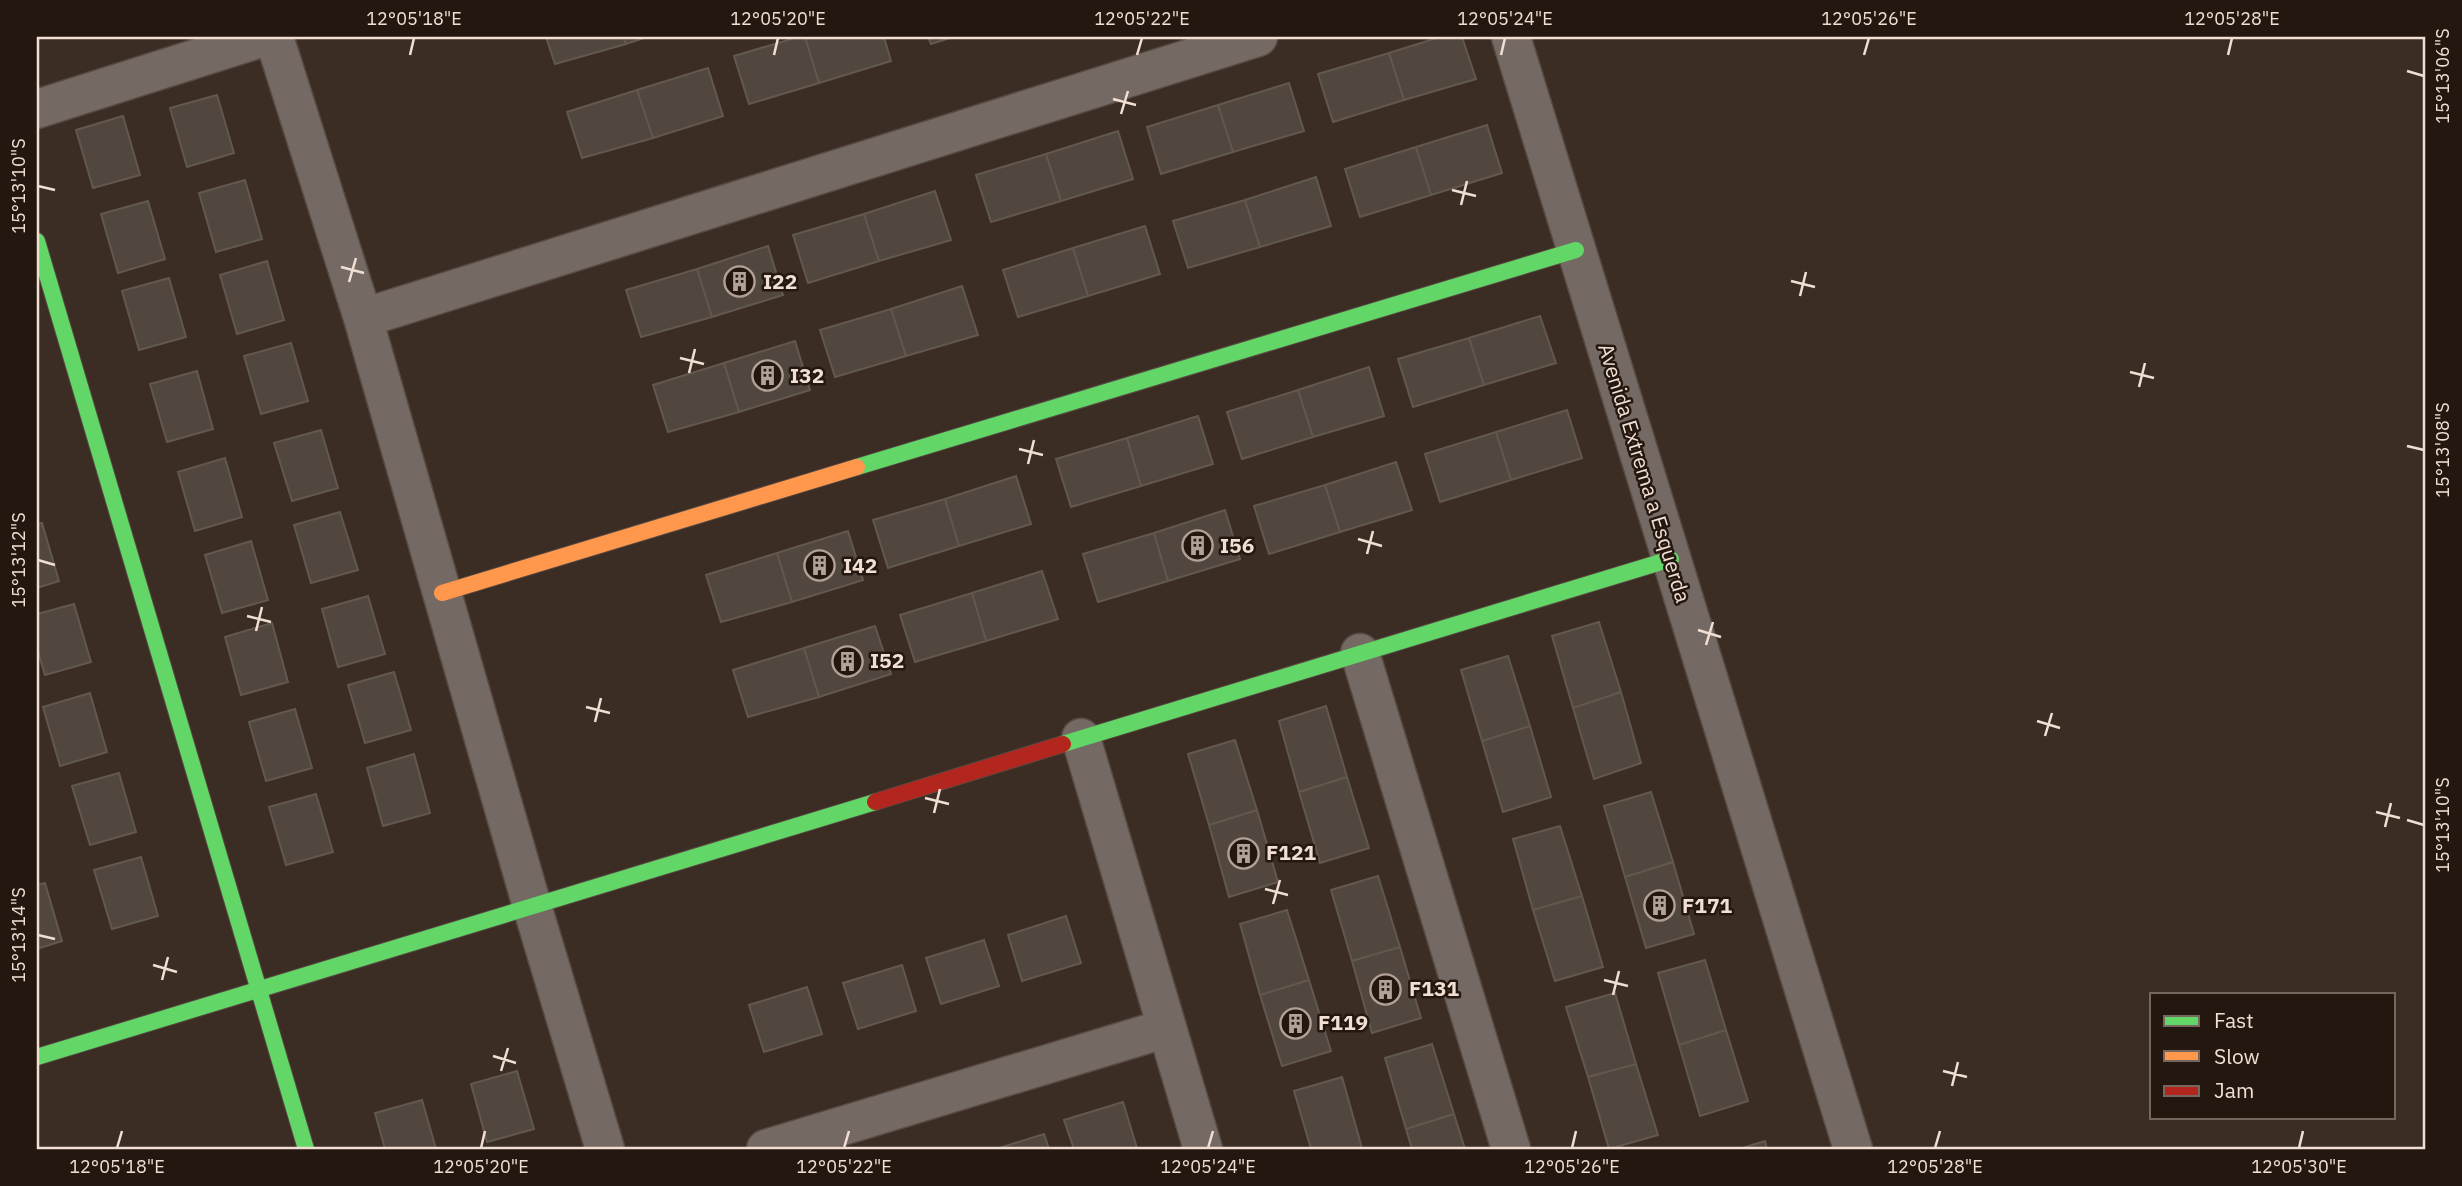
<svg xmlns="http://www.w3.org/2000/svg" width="2462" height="1186" font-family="'IBM Plex Sans',sans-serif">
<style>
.building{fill:#51473e;stroke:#63584e;stroke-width:2}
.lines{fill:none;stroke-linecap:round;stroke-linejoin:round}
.street-casing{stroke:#574a42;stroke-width:41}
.fast-casing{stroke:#574a42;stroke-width:18}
.slow-casing{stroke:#574a42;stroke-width:18}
.jam-casing{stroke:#574a42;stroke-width:18}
.street{stroke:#756a63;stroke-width:38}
.fast{stroke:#63d668;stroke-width:16}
.slow{stroke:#ff974d;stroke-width:16}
.jam{stroke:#b3261e;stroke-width:16}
.ticks{fill:none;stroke:#f1dfd4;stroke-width:2.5}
.labels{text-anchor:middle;stroke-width:5;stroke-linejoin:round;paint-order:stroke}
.poi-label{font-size:21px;font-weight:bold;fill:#f1dfd4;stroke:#23170f;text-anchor:start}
.street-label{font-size:21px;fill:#f1dfd4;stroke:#23170f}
.neatline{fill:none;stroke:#f1dfd4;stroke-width:2.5}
.ticks-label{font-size:18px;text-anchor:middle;fill:#f1dfd4}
</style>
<rect width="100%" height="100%" fill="#3c2d24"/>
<path class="building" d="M 546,37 L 623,37 L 626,44 L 555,64 Z
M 623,37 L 647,37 L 626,44 Z
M 798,37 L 805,37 L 819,83 L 749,104 L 734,56 Z
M 805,37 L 884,37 L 891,61 L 819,83 Z
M 928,37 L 953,37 L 931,44 Z
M 1440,37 L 1462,37 L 1476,79 L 1404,100 L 1389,53 Z
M 1389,53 L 1404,100 L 1333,122 L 1318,74 Z
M 708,68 L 723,116 L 653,138 L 637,90 Z
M 1289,83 L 1304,131 L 1233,152 L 1218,105 Z
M 637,90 L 653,138 L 582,158 L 567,112 Z
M 217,95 L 234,153 L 187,167 L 170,108 Z
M 1218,105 L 1233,152 L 1161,174 L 1147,127 Z
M 123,116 L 140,175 L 93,188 L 76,130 Z
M 1487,125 L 1502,173 L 1431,195 L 1416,147 Z
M 1118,131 L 1133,179 L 1061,201 L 1046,154 Z
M 1416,147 L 1431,195 L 1360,217 L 1345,169 Z
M 1046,154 L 1061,201 L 991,222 L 976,175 Z
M 1316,177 L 1331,226 L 1260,247 L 1245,200 Z
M 245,180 L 262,239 L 216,252 L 199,193 Z
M 935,191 L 951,240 L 879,261 L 864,214 Z
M 1245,200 L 1260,247 L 1188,268 L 1173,221 Z
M 148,201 L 165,259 L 118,273 L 101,214 Z
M 864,214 L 879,261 L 808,283 L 793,235 Z
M 1145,226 L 1160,274 L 1088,296 L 1073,248 Z
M 768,246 L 783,295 L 712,317 L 697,269 Z
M 1073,248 L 1088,296 L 1018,317 L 1003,270 Z
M 267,261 L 284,320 L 237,334 L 220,275 Z
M 697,269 L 712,317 L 641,337 L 626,290 Z
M 169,278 L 186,337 L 139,350 L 122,291 Z
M 962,286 L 978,335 L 906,356 L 891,309 Z
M 891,309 L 906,356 L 835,377 L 820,330 Z
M 1540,316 L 1556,363 L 1484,385 L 1469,338 Z
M 1469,338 L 1484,385 L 1413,407 L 1398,359 Z
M 795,341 L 810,390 L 739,412 L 724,363 Z
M 291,343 L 308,401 L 261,414 L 244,356 Z
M 724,363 L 739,412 L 668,432 L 653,385 Z
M 1369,367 L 1384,416 L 1313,437 L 1298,390 Z
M 197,371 L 213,429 L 167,442 L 150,384 Z
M 1298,390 L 1313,437 L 1242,459 L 1227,412 Z
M 1567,410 L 1582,458 L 1511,480 L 1496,432 Z
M 1198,416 L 1213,464 L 1141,486 L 1127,438 Z
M 321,430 L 338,488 L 292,501 L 274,443 Z
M 1496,432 L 1511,480 L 1440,502 L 1425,454 Z
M 1127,438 L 1141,486 L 1071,507 L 1056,459 Z
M 225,458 L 242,517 L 195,531 L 178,472 Z
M 1396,462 L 1412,510 L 1340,532 L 1325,485 Z
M 1016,476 L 1031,524 L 959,546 L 945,499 Z
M 1325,485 L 1340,532 L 1269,554 L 1254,506 Z
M 945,499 L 959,546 L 888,568 L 873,520 Z
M 1225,510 L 1240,559 L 1168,581 L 1154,533 Z
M 340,512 L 358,570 L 311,583 L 294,525 Z
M 42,523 L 59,581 L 37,588 L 37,524 Z
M 848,531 L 863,580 L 792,602 L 777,553 Z
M 1154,533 L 1168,581 L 1098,602 L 1083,554 Z
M 251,541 L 268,600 L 222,613 L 205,555 Z
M 777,553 L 792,602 L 721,622 L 706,575 Z
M 1042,571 L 1058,619 L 986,641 L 972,593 Z
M 972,593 L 986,641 L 915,662 L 900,615 Z
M 368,596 L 385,654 L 338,667 L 322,609 Z
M 74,604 L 91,662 L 45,675 L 37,648 L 37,614 Z
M 1599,622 L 1621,692 L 1573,708 L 1552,636 Z
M 272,623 L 288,682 L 241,695 L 225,637 Z
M 875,626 L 891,674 L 819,697 L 804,648 Z
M 804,648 L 819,697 L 748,717 L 733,670 Z
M 1508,656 L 1530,726 L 1482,741 L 1461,670 Z
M 394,672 L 411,730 L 365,743 L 348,685 Z
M 1621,692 L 1641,763 L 1594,779 L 1573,708 Z
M 90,693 L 107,752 L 60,766 L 43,707 Z
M 1326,706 L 1347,777 L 1299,792 L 1279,721 Z
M 295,709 L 312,768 L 266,781 L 249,722 Z
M 1530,726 L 1551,797 L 1503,812 L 1482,741 Z
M 1235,740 L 1257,810 L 1209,825 L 1188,754 Z
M 414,754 L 430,813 L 383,826 L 367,768 Z
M 119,773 L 136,832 L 90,845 L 72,786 Z
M 1347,777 L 1369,848 L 1320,863 L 1299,792 Z
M 1651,792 L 1673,862 L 1625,877 L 1604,806 Z
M 316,794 L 333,852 L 286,865 L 269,807 Z
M 1257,810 L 1278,882 L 1229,897 L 1209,825 Z
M 1560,826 L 1582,896 L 1533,910 L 1513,839 Z
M 141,857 L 158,916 L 112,929 L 94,870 Z
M 1673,862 L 1694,934 L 1646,948 L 1625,877 Z
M 1378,876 L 1400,947 L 1352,961 L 1331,890 Z
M 45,883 L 62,941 L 37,949 L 37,885 Z
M 1582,896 L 1603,967 L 1555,981 L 1533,910 Z
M 1287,910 L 1309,980 L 1260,995 L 1240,924 Z
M 1066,916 L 1081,963 L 1022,981 L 1008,935 Z
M 984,940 L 999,986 L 941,1004 L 926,958 Z
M 1400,947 L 1421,1018 L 1372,1033 L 1352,961 Z
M 1705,960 L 1726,1030 L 1679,1045 L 1658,973 Z
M 902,965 L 916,1011 L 858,1029 L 843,983 Z
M 1309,980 L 1331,1051 L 1282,1066 L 1260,995 Z
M 807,987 L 822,1034 L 764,1052 L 749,1005 Z
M 1615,993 L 1636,1064 L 1588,1077 L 1566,1007 Z
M 1726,1030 L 1748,1101 L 1700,1116 L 1679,1045 Z
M 1432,1044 L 1454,1114 L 1406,1129 L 1385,1058 Z
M 1636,1064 L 1658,1135 L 1609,1149 L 1588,1077 Z
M 517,1071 L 534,1129 L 487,1142 L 471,1084 Z
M 1342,1077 L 1362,1148 L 1311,1149 L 1294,1091 Z
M 422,1100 L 436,1149 L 385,1149 L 375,1113 Z
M 1123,1102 L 1137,1148 L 1074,1149 L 1064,1120 Z
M 1454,1114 L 1465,1149 L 1412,1149 L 1406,1129 Z
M 1044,1134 L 1049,1149 L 996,1149 Z
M 1765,1141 L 1767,1149 L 1739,1149 Z"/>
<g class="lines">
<defs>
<path id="street" d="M 274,37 L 363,318 L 532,906 L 605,1149
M 1511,37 L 1853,1149
M 37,109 L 264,37
M 363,318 L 1258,37
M 1360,653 L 1511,1149
M 1081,738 L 1203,1149
M 766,1149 L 1167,1028"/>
<path id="fast" d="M 37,241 L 306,1149
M 857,467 L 1576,250
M 1063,744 L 1671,559
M 37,1057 L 875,802"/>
<path id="slow" d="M 442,593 L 857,467"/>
<path id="jam" d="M 875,802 L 1063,744"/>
</defs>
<use href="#street" class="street-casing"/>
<use href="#fast" class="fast-casing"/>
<use href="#slow" class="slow-casing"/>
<use href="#jam" class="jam-casing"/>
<use href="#street" class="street"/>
<use href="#fast" class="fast"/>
<use href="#slow" class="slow"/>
<use href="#jam" class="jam"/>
</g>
<path class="ticks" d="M 410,55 L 414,38M 774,55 L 778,38M 1137,55 L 1142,38M 1501,55 L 1505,38M 1864,55 L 1869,38M 2228,55 L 2232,38M 2407,71 L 2424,76M 1113,99 L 1136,105M 1121,114 L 1128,91M 38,186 L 55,190M 1452,190 L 1476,196M 1461,205 L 1467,181M 341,267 L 364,273M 1791,281 L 1815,287M 349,282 L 356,258M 1800,296 L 1806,272M 680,358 L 704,364M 2130,372 L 2154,378M 689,373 L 695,349M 2139,387 L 2145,363M 2407,446 L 2424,450M 1019,449 L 1043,455M 1028,464 L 1034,440M 1358,539 L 1382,546M 1367,554 L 1373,531M 38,560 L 55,565M 247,616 L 271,622M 1698,630 L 1721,637M 256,631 L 262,607M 1706,645 L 1713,622M 586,707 L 610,713M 2037,721 L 2060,728M 595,722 L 601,698M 2045,736 L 2052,713M 925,798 L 949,804M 2376,812 L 2400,818M 934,813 L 940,789M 2407,820 L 2424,825M 2385,827 L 2391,803M 1265,889 L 1288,895M 1273,904 L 1280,880M 38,935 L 55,939M 153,965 L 177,972M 162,980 L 168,957M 1604,980 L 1628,986M 1613,995 L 1619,971M 493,1056 L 516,1063M 501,1071 L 508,1048M 1943,1071 L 1967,1077M 1952,1086 L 1958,1062M 117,1148 L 122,1131M 481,1148 L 485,1131M 844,1148 L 849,1131M 1208,1148 L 1213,1131M 1572,1148 L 1576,1131M 1935,1148 L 1940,1131M 2299,1148 L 2303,1131"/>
<defs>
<symbol id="building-ring" viewBox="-11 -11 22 22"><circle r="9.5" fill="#23170f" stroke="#b2a196" stroke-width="1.5"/><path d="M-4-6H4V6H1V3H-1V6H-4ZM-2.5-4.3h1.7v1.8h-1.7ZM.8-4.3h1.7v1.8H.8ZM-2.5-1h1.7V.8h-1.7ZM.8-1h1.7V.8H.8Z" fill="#b2a196"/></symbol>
</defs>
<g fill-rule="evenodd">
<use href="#building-ring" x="722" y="264" width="35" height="35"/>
<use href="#building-ring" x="750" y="358" width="35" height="35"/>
<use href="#building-ring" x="1180" y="528" width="35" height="35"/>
<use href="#building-ring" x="802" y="548" width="35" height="35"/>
<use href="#building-ring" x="830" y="644" width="35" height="35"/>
<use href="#building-ring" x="1226" y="836" width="35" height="35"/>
<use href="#building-ring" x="1642" y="888" width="35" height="35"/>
<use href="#building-ring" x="1368" y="972" width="35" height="35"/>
<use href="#building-ring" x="1278" y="1006" width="35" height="35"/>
</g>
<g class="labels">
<g class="poi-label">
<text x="763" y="289">I22</text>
<text x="790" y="383">I32</text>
<text x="1220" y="553">I56</text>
<text x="843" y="573">I42</text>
<text x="870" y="668">I52</text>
<text x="1266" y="860">F121</text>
<text x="1682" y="913">F171</text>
<text x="1409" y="996">F131</text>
<text x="1318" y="1030">F119</text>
</g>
<g class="street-label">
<text transform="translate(1644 473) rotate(73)" y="7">Avenida Extrema a Esquerda</text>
</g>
</g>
<rect width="2462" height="1186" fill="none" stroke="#23170f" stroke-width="77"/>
<rect x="2150" y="993" width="245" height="126" fill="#23170f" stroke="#75675e" stroke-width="2"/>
<rect x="2164" y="1016" width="35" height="10" fill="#63d668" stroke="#75675e" stroke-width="2"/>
<text x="2214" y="1028" font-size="21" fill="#f1dfd4">Fast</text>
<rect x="2164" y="1051" width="35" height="10" fill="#ff974d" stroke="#75675e" stroke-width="2"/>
<text x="2214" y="1064" font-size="21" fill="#f1dfd4">Slow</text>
<rect x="2164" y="1086" width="35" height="10" fill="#b3261e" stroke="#75675e" stroke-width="2"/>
<text x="2214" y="1098" font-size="21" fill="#f1dfd4">Jam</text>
<rect x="38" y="38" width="2386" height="1110" class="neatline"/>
<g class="ticks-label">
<text x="414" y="25">12°05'18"E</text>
<text x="778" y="25">12°05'20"E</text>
<text x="1142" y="25">12°05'22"E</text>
<text x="1505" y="25">12°05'24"E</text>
<text x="1869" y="25">12°05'26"E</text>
<text x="2232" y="25">12°05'28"E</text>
<text transform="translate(2443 76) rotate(-90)" y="6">15°13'06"S</text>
<text transform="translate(19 186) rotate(-90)" y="6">15°13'10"S</text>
<text transform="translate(2443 450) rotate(-90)" y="6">15°13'08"S</text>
<text transform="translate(19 560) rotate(-90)" y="6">15°13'12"S</text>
<text transform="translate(2443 825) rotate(-90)" y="6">15°13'10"S</text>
<text transform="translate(19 935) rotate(-90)" y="6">15°13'14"S</text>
<text x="117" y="1173">12°05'18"E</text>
<text x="481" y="1173">12°05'20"E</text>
<text x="844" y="1173">12°05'22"E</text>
<text x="1208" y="1173">12°05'24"E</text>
<text x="1572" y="1173">12°05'26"E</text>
<text x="1935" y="1173">12°05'28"E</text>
<text x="2299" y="1173">12°05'30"E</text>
</g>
</svg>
